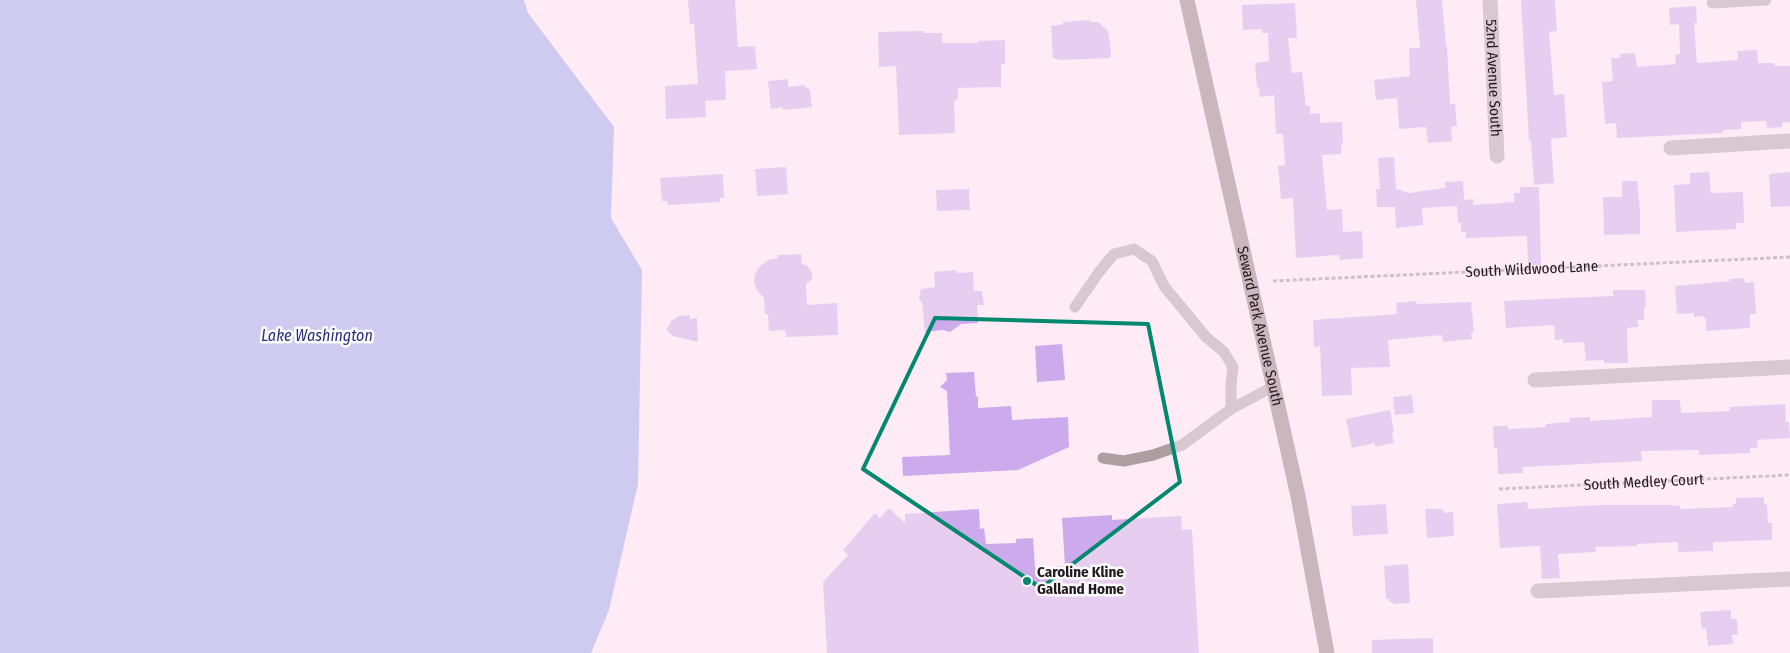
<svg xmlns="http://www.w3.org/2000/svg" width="1790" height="653" font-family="'Fira Sans Condensed',sans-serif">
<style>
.water{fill:#97a5e8}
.building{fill:#cdaaec}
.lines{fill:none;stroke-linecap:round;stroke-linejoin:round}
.path{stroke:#988992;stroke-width:3;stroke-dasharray:4 2.5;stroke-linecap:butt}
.lane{stroke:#ae9e9f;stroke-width:11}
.street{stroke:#ae9e9f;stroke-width:15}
.secondary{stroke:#8d7777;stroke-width:15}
.marked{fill:none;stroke:#00896f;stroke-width:4;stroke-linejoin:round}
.poi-dot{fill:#00896f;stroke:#fefefe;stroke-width:2}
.labels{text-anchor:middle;stroke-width:5;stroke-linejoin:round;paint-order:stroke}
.street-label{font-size:15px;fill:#23181e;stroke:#fefefe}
.poi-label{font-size:15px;font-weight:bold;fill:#23181e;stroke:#fefefe;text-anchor:start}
.water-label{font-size:16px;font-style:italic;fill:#292e7b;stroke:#fefefe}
</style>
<rect width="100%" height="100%" fill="#feebf6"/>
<path class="water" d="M 0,0 L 524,0 L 528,13 L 614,127 L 611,218 L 642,270 L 638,484 L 609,610 L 591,653 L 0,653 Z"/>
<path class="building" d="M 688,0 L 735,0 L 738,47 L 755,46 L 757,69 L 725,71 L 726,100 L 705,101 L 706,117 L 666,119 L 665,86 L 698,84 L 694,24 L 690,24 Z
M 1416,0 L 1442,0 L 1446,46 L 1447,46 L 1450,104 L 1455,104 L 1457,126 L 1451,127 L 1452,141 L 1428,143 L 1426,127 L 1399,129 L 1397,98 L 1376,100 L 1374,80 L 1410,76 L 1409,48 L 1420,48 Z
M 1521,0 L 1555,0 L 1557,31 L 1549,32 L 1554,95 L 1564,94 L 1567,137 L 1551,139 L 1554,183 L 1534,185 L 1531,141 L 1529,141 Z
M 1295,3 L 1297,38 L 1288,38 L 1292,73 L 1302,72 L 1306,106 L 1310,106 L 1310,114 L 1320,113 L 1320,123 L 1342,122 L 1343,145 L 1341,145 L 1341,154 L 1322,155 L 1327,210 L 1342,209 L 1343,232 L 1362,231 L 1363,258 L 1340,260 L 1339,255 L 1296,258 L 1293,198 L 1281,199 L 1278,166 L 1285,165 L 1283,134 L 1276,134 L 1274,95 L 1260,97 L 1259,87 L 1257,87 L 1255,63 L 1269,61 L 1268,33 L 1262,33 L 1262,29 L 1243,30 L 1242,5 Z
M 1696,6 L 1697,23 L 1694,23 L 1697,63 L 1738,60 L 1737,51 L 1757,50 L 1758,63 L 1774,63 L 1775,66 L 1790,66 L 1790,122 L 1782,123 L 1782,127 L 1767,128 L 1766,121 L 1741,122 L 1741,129 L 1723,130 L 1723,133 L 1617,138 L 1616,123 L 1605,124 L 1602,82 L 1613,81 L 1611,58 L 1620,58 L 1620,54 L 1635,53 L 1637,67 L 1676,64 L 1675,55 L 1680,54 L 1679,24 L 1670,25 L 1669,8 Z
M 1090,20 L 1090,22 L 1098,22 L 1108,31 L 1111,52 L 1110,58 L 1060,60 L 1053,58 L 1051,26 L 1063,24 L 1063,22 Z
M 924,31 L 924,33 L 942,33 L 942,43 L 978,43 L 978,41 L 1005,40 L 1005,64 L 1001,64 L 1001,87 L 958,88 L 958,98 L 954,101 L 955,133 L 899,135 L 896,66 L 879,67 L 878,32 Z
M 788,79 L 788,87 L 803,85 L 810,90 L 812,107 L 783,110 L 783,107 L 771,109 L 768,81 Z
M 1394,157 L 1396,189 L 1409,193 L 1445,188 L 1445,182 L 1463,181 L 1464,200 L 1473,199 L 1473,205 L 1514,202 L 1514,193 L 1520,193 L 1520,187 L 1539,187 L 1541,265 L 1528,265 L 1527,236 L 1466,238 L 1466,232 L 1461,232 L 1461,223 L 1458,223 L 1457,206 L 1422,208 L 1423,225 L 1396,228 L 1395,207 L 1377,207 L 1376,189 L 1380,189 L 1378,158 Z
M 786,167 L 788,194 L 757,196 L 755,169 Z
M 1709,172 L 1711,193 L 1743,192 L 1744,223 L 1736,223 L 1736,229 L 1676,232 L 1674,185 L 1690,184 L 1690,173 Z
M 1790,172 L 1790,206 L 1771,207 L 1769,174 Z
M 723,174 L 724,198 L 720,198 L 720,202 L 668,205 L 667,201 L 662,201 L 660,178 Z
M 1622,181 L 1637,181 L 1640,210 L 1640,234 L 1604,235 L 1603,197 L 1622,197 Z
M 969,189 L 970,210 L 937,211 L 936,190 Z
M 801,254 L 802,264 L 807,265 L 812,273 L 812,279 L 806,284 L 807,305 L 837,303 L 838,335 L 786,337 L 785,330 L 769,331 L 768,314 L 765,314 L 764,298 L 756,289 L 754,282 L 755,274 L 760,266 L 768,260 L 778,258 L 778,255 Z
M 956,270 L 957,273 L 973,272 L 974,291 L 982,291 L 984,305 L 977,305 L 978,323 L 961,324 L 950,332 L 943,330 L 925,332 L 922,303 L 919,299 L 921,289 L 935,287 L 934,272 Z
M 1744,278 L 1745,283 L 1754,282 L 1756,314 L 1750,314 L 1750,328 L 1706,331 L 1706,318 L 1704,319 L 1703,316 L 1694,317 L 1694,313 L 1677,314 L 1675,286 L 1730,281 L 1730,279 Z
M 1613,290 L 1645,290 L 1646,307 L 1644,307 L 1644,320 L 1638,320 L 1638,327 L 1627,328 L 1628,363 L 1604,363 L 1604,360 L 1586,361 L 1584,342 L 1563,343 L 1563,339 L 1555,340 L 1554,325 L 1506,328 L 1504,301 L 1613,296 Z
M 1416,301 L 1417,304 L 1471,302 L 1474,332 L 1471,332 L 1472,339 L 1443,342 L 1442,335 L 1388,340 L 1390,367 L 1351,368 L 1352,395 L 1322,396 L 1320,346 L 1314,347 L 1313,320 L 1397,314 L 1396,303 Z
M 690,315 L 690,319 L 697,318 L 698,342 L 673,336 L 669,333 L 667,329 L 671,321 L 679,316 Z
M 1062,344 L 1065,380 L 1037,382 L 1035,346 Z
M 974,372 L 976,397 L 978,396 L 978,408 L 1011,406 L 1012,420 L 1068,417 L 1069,447 L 1018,470 L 903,476 L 902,457 L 950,455 L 947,391 L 940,387 L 947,380 L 946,373 Z
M 1412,395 L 1414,413 L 1395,415 L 1393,397 Z
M 1656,400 L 1680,400 L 1681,413 L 1730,411 L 1730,407 L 1785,404 L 1786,422 L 1789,422 L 1790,438 L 1757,440 L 1758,448 L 1750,448 L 1750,453 L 1699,455 L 1699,450 L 1641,451 L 1642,461 L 1523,467 L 1523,473 L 1498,474 L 1497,448 L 1494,448 L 1493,426 L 1508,426 L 1508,429 L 1546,427 L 1546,424 L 1570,422 L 1569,418 L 1590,417 L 1590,421 L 1652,417 L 1652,401 Z
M 1390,410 L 1394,432 L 1392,433 L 1394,443 L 1375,447 L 1375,443 L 1352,448 L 1346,419 Z
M 1764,497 L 1764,504 L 1767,504 L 1768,523 L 1772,523 L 1772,540 L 1713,542 L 1713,551 L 1682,552 L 1678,551 L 1678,542 L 1637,544 L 1637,546 L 1595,547 L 1596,552 L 1558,554 L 1560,578 L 1542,579 L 1540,546 L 1500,548 L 1497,504 L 1527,502 L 1528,509 L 1599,505 L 1673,505 L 1673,506 L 1680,506 L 1680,509 L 1733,507 L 1733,504 L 1736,504 L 1736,498 Z
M 1386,504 L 1388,534 L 1353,536 L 1351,506 Z
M 889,508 L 905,523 L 905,514 L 979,509 L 980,529 L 984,528 L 986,544 L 1016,543 L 1016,539 L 1033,538 L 1035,568 L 1065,566 L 1062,518 L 1112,515 L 1112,520 L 1181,516 L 1182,530 L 1192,529 L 1199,653 L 827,653 L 823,582 L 848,555 L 843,550 L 875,513 L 880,518 Z
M 1425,509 L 1443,509 L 1444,513 L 1453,512 L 1454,536 L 1427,538 Z
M 1408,564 L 1410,603 L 1393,604 L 1393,602 L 1389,602 L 1389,599 L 1386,599 L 1384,566 Z
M 1731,610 L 1731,619 L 1737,619 L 1738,635 L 1732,635 L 1733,644 L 1708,646 L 1706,628 L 1702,629 L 1700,612 Z
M 1433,638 L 1433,653 L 1372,653 L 1372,640 Z"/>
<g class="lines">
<g class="path">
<path id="s1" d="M 1273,281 L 1790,257"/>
<path id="s2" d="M 1499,489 L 1790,475"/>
</g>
<path class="lane" d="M 1712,3 L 1766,0
M 1075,307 L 1099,272 L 1114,254 L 1134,249 L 1152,261 L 1164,286 L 1206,337 L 1224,352 L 1233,367 L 1231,384 L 1231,409
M 1103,458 L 1124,461 L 1153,455 L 1182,445 L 1231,409 L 1274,386"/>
<g class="street">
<path id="s3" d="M 1490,0 L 1497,156"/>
<path d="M 1671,148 L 1790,141"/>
<path d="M 1535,380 L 1790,367"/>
<path d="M 1538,591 L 1790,579"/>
</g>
<path class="secondary" id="s4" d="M 1187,0 L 1298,496 L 1327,653"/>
</g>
<path d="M0 0H1790V653H0ZM 935,318 L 1148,324 L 1180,482 L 1041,588 L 863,469 Z" fill="#feebf6" fill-opacity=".55" fill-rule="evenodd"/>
<path class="marked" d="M 935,318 L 1148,324 L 1180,482 L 1041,588 L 863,469 Z"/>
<circle class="poi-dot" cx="1027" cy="581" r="5"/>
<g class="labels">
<g class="street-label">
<text dy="5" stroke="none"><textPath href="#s3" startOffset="78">52nd Avenue South</textPath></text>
<text dy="5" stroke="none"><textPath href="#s1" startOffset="259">South Wildwood Lane</textPath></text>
<text dy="5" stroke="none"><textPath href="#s4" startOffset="334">Seward Park Avenue South</textPath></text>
<text dy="5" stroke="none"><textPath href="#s2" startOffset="145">South Medley Court</textPath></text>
</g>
<g class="poi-label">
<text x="1037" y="577">Caroline Kline<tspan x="1037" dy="17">Galland Home</tspan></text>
</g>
<g class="water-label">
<text x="317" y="341">Lake Washington</text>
</g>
</g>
</svg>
